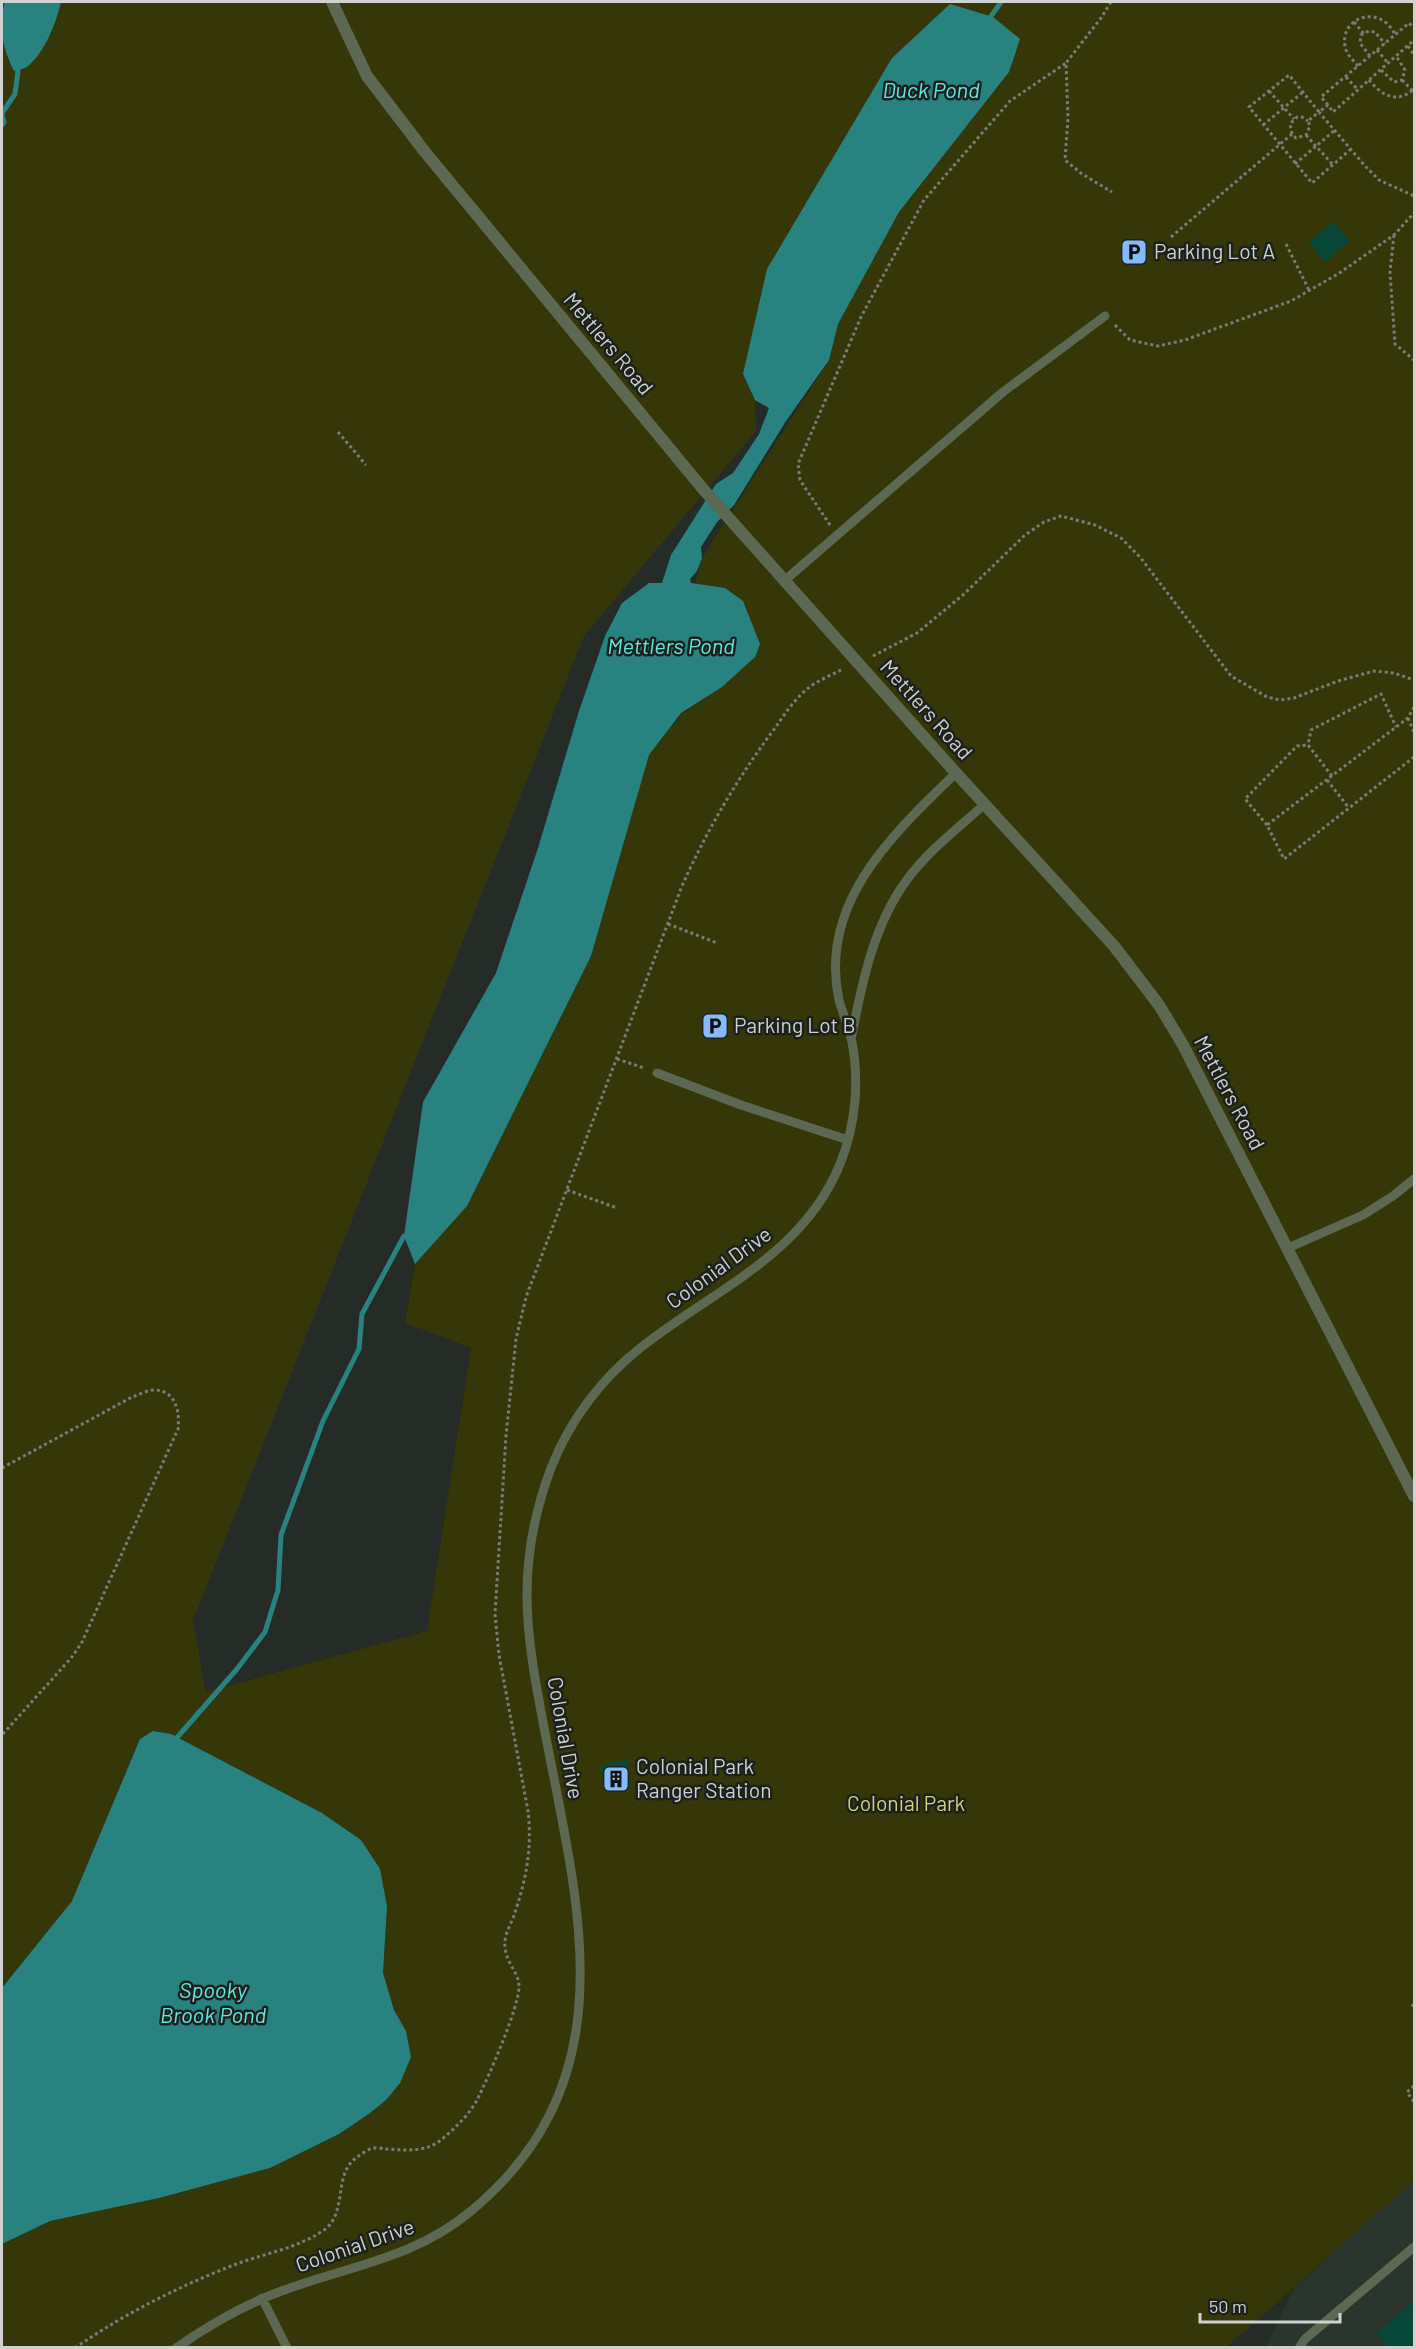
<svg xmlns="http://www.w3.org/2000/svg" width="1416" height="2349" font-family="Barlow,sans-serif">
<style>
.built{fill:#2a352d}
.green{fill:#363708;fill-rule:evenodd}
.water{fill:#288380}
.lines{fill:none;stroke-linecap:round;stroke-linejoin:round}
.stream{stroke:#288380;stroke-width:5}
.building{fill:#074839}
.path{stroke:#777c77;stroke-width:3;stroke-dasharray:3 3;stroke-linecap:butt}
.service{stroke:#5c6852;stroke-width:9}
.tertiary{stroke:#5c6852;stroke-width:12}
.labels{text-anchor:middle;stroke-width:5;stroke-linejoin:round;paint-order:stroke}
.poi-label{font-size:21px;fill:#cfd2cf;stroke:#1c211d;text-anchor:start}
.street-label{font-size:21px;fill:#cfd2cf;stroke:#1c211d}
.park-label{font-size:21px;fill:#d0d379;stroke:#1c211d}
.water-label{font-size:22px;font-style:italic;fill:#64e5e0;stroke:#1c211d}
</style>
<rect width="100%" height="100%" fill="#252b26"/>
<path class="built" d="M 1414,2181 L 1414,2347 L 1265,2348 L 1294,2288 Z"/>
<path class="green" d="M 2,2 L 1414,2 L 1414,2181 L 1227,2347 L 2,2347 L 2,2244 L 50,2221 L 159,2198 L 270,2168 L 339,2134 L 386,2100 L 406,2031 L 394,2010 L 383,1973 L 387,1906 L 380,1869 L 361,1840 L 322,1813 L 171,1734 L 153,1731 L 140,1739 L 72,1901 L 2,1988 ZM 1009,72 L 899,212 L 838,324 L 829,360 L 702,558 L 695,585 L 725,588 L 722,687 L 682,713 L 649,755 L 591,956 L 467,1206 L 415,1264 L 405,1323 L 471,1348 L 427,1631 L 206,1692 L 193,1621 L 584,636 L 756,431 L 755,400 L 743,374 Z"/>
<path class="water" d="M 5,2 L 61,2 C 56,23 45,52 28,66 C 24,69 18,70 14,71 C 5,53 0,36 2,15 C 2,11 4,7 5,2 Z
M 950,4 L 993,17 L 1020,39 L 1009,72 L 899,212 L 838,324 L 829,360 L 786,421 L 734,505 L 717,522 L 701,547 L 702,558 L 697,571 L 690,579 L 691,583 L 725,588 L 743,601 L 760,644 L 755,657 L 722,687 L 681,713 L 649,755 L 591,956 L 467,1206 L 415,1264 L 404,1236 L 423,1102 L 496,973 L 538,848 L 579,711 L 605,636 L 622,603 L 649,583 L 662,583 L 671,555 L 716,484 L 733,473 L 759,434 L 769,408 L 755,400 L 743,374 L 767,269 L 892,58 Z
M 153,1731 L 171,1734 L 322,1813 L 361,1840 L 380,1869 L 387,1906 L 383,1973 L 394,2010 L 406,2031 L 411,2057 L 400,2083 L 386,2100 L 370,2113 L 339,2134 L 270,2168 L 159,2198 L 50,2221 L 2,2244 L 2,1988 L 72,1901 L 140,1739 Z"/>
<g class="lines">
<path class="stream" d="M 987,22 L 1001,2
M 2,113 L 15,94 L 19,63
M 2,114 L 4,122 L 2,125
M 174,1741 L 237,1669 L 265,1632 L 278,1590 L 281,1535 L 323,1421 L 359,1349 L 362,1314 L 404,1236"/>
</g>
<path class="building" d="M 1334,222 L 1350,241 L 1325,262 L 1309,242 Z
M 627,1760 L 631,1787 L 605,1791 L 600,1765 Z
M 1414,2301 L 1414,2348 L 1390,2348 L 1377,2333 Z"/>
<g class="lines">
<path class="path" d="M 1111,2 L 1101,18 L 1066,63 L 1068,118 L 1065,160 L 1082,174 L 1112,192
M 1354,22 L 1364,34
M 1408,46 L 1414,55
M 1377,50 L 1388,63
M 1370,56 L 1360,43 L 1361,35 L 1369,31 L 1375,32 L 1385,44
M 1358,66 C 1353,60 1346,54 1345,46 C 1341,24 1364,10 1382,20 C 1388,23 1392,29 1395,34
M 1381,70 L 1394,82 L 1402,80 L 1405,70 L 1396,56
M 1346,77 L 1358,90
M 1369,80 C 1382,96 1397,104 1414,89
M 1402,80 L 1413,91
M 1269,91 L 1294,119
M 1328,105 L 1321,97 L 1409,23 L 1414,28
M 1263,125 L 1303,92
M 1292,134 L 1290,124 L 1297,117 L 1302,117 L 1308,121
M 1306,135 L 1333,165
M 1351,149 L 1312,183 L 1249,107 L 1289,75 L 1319,112 L 1328,105 L 1333,112 L 1414,40
M 1295,164 L 1335,130
M 1394,235 L 1390,272 L 1395,344 L 1414,360
M 1171,237 L 1292,134 L 1296,138 L 1306,135 L 1310,126 L 1308,121 L 1319,112 L 1365,166 L 1379,180 L 1414,196
M 1286,244 L 1309,290
M 1115,325 L 1130,340 L 1158,346 L 1185,340 L 1291,301 L 1338,274 L 1394,235 L 1414,213
M 338,432 L 366,465
M 830,525 L 800,480 L 798,464 L 861,317 L 924,200 L 1010,101 L 1066,63
M 873,656 L 917,633 L 964,594 L 1025,535 L 1044,522 L 1061,516 L 1095,525 L 1121,538 L 1140,557 L 1231,676 L 1267,697 L 1280,700 L 1294,698 L 1338,681 L 1374,671 L 1394,673 L 1414,680
M 1414,707 L 1408,718 L 1267,825 L 1284,859 L 1414,757
M 1408,718 L 1414,732
M 1332,776 L 1308,745 L 1311,730 L 1381,694 L 1396,727
M 1327,780 L 1349,808
M 1267,825 L 1245,799 L 1297,746 L 1308,745
M 668,924 L 717,943
M 617,1059 L 644,1068
M 567,1190 L 617,1208
M 2,1468 L 132,1397 C 139,1395 147,1390 154,1390 C 176,1390 180,1412 178,1429 L 82,1642 L 72,1657 L 2,1735
M 1412,2004 L 1414,2008
M 1414,2086 L 1407,2092 L 1414,2102
M 75,2348 C 124,2314 176,2288 231,2266 C 261,2254 297,2249 324,2230 C 348,2213 333,2174 356,2158 C 360,2155 366,2150 371,2149 C 375,2147 381,2148 385,2149 C 405,2150 424,2153 441,2140 C 454,2129 469,2115 477,2100 C 488,2078 519,2008 519,1986 C 519,1970 500,1959 506,1935 C 509,1926 514,1918 516,1909 C 527,1876 532,1846 528,1811 L 499,1655 L 495,1614 L 506,1436 L 516,1339 L 526,1297 L 682,886 C 707,830 738,777 775,728 C 784,715 794,700 807,689 C 817,681 831,675 843,669"/>
<path class="service" d="M 784,581 L 1003,392 L 1105,316
M 852,1035 C 862,982 874,925 906,881 C 927,852 958,828 985,804
M 657,1073 L 741,1105 L 848,1140
M 1288,1248 L 1363,1215 L 1393,1196 L 1414,1179
M 262,2298 L 287,2348
M 176,2348 C 212,2323 248,2302 290,2288 C 355,2265 416,2257 471,2211 C 633,2077 576,1899 543,1722 C 535,1680 527,1637 527,1594 C 527,1551 536,1508 551,1468 C 569,1422 600,1380 639,1349 C 711,1291 803,1256 840,1164 C 856,1125 860,1079 851,1037 C 848,1024 842,1012 839,1000 C 818,903 893,834 956,773
M 1299,2348 L 1305,2339 L 1414,2247"/>
<path class="tertiary" d="M 332,2 L 367,76 L 425,152 L 703,489 L 956,773 L 1114,946 L 1159,1005 L 1183,1045 L 1414,1496"/>
</g>
<defs>
<symbol id="parking-square" viewBox="-11 -11 22 22"><rect x="-9" y="-9" width="18" height="18" rx="4" fill="#86bbfb" stroke="#1c211d"/><path d="M-3.5-5.5H1a3.5 3.5 0 0 1 0 7H-1V5.5H-3.5ZM-1-3.4V-.6H.8a1.4 1.4 0 0 0 0-2.8Z" fill="#111"/></symbol>
<symbol id="building-square" viewBox="-11 -11 22 22"><rect x="-9" y="-9" width="18" height="18" rx="4" fill="#86bbfb" stroke="#1c211d"/><path d="M-4-6H4V6H1V3H-1V6H-4ZM-2.5-4.3h1.7v1.8h-1.7ZM.8-4.3h1.7v1.8H.8ZM-2.5-1h1.7V.8h-1.7ZM.8-1h1.7V.8H.8Z" fill="#111"/></symbol>
</defs>
<g fill-rule="evenodd">
<use href="#parking-square" x="1119" y="237" width="30" height="30"/>
<use href="#parking-square" x="700" y="1011" width="30" height="30"/>
<use href="#building-square" x="601" y="1764" width="30" height="30"/>
</g>
<g class="labels">
<g class="poi-label">
<text x="1154" y="259">Parking Lot A</text>
<text x="734" y="1033">Parking Lot B</text>
<text x="636" y="1774">Colonial Park<tspan x="636" dy="24">Ranger Station</tspan></text>
</g>
<g class="street-label">
<text transform="translate(608 344) rotate(50)" y="7">Mettlers Road</text>
<text transform="translate(926 710) rotate(48)" y="7">Mettlers Road</text>
<text transform="translate(1229 1093) rotate(62)" y="7">Mettlers Road</text>
<text transform="translate(719 1268) rotate(-36)" y="7">Colonial Drive</text>
<text transform="translate(565 1738) rotate(80)" y="7">Colonial Drive</text>
<text transform="translate(355 2246) rotate(-19)" y="7">Colonial Drive</text>
</g>
<g class="park-label">
<text x="906" y="1811">Colonial Park</text>
</g>
<g class="water-label">
<text x="931" y="98">Duck Pond</text>
<text x="671" y="654">Mettlers Pond</text>
<text x="213" y="1998">Spooky<tspan x="213" dy="25">Brook Pond</tspan></text>
</g>
</g>
<rect width="1416" height="2349" fill="none" stroke="#cfd2cf" stroke-width="6"/>
<path d="M1200 2313v9h140v-9" fill="none" stroke="#cfd2cf" stroke-width="3"/>
<text x="1209" y="2313" font-size="18" fill="#cfd2cf" stroke="#1c211d" stroke-width="4.5" paint-order="stroke">50 m</text>
</svg>
